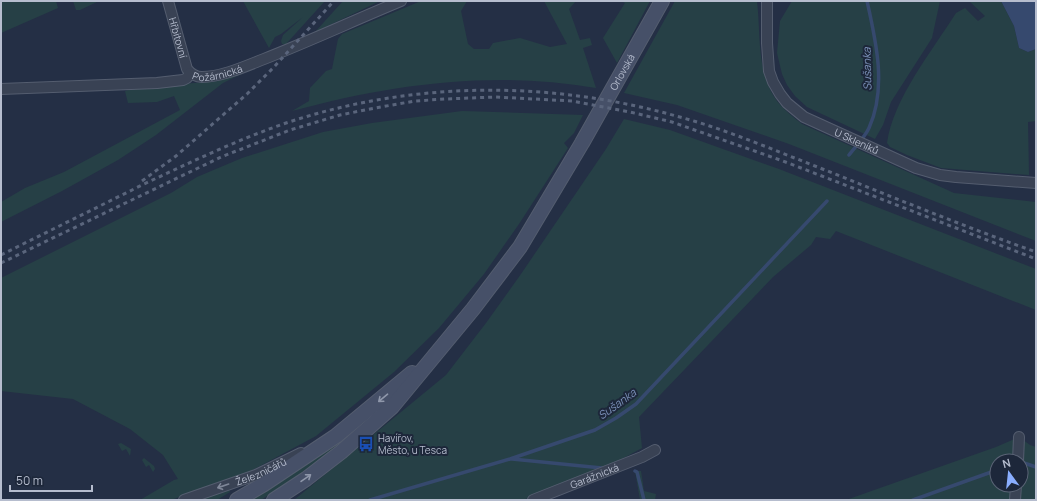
<svg xmlns="http://www.w3.org/2000/svg" width="1037" height="501" font-family="Manrope,sans-serif">
<style>
.green{fill:#264046;fill-rule:evenodd}
.water{fill:#36496e}
.lines{fill:none;stroke-linecap:round;stroke-linejoin:round}
.stream{stroke:#36496e;stroke-width:3.5}
.minor-casing{stroke:#545d6f;stroke-width:12}
.secondary-casing{stroke:#545d6f;stroke-width:16}
.minor{stroke:#394254;stroke-width:10}
.secondary{stroke:#465068;stroke-width:14}
.rail{stroke:#5a657c;stroke-width:3;stroke-dasharray:4 4;stroke-linecap:butt}
.oneway{stroke:#8f97aa}
.oneway2{stroke:#7e8697}
.labels{text-anchor:middle;stroke-width:4;stroke-linejoin:round;paint-order:stroke}
.street-label{font-size:10px;fill:#b6bdce;stroke:#1d273a}
.poi-label{font-size:10px;fill:#b6bdce;stroke:#1d273a;text-anchor:start}
.water-label{font-size:11px;font-style:italic;fill:#7b90b8;stroke:#1d273a}
</style>
<rect width="100%" height="100%" fill="#242f45"/>
<path class="green" d="M 1,1 L 56,1 L 58,8 L 1,33 Z
M 73,1 L 99,1 L 80,10 L 76,10 Z
M 243,1 L 325,1 L 286,44 L 282,44 L 281,41 L 283,35 L 303,17 L 281,34 L 275,37 L 269,48 Z
M 343,1 L 380,1 L 315,32 Z
M 421,1 L 467,1 L 461,11 L 468,44 L 474,49 L 489,49 L 493,43 L 520,38 L 550,47 L 567,44 L 544,1 L 576,1 L 569,9 L 580,40 L 590,38 L 592,45 L 583,48 L 596,88 C 495,70 391,84 292,111 L 309,101 L 310,88 L 326,71 L 332,69 L 338,39 L 342,34 Z
M 621,1 L 650,1 L 617,63 L 603,38 L 625,3 Z
M 675,1 L 757,1 C 761,34 756,72 777,101 C 784,110 793,117 802,124 L 954,193 L 1036,202 L 1036,241 L 789,144 L 677,105 L 624,93 Z
M 792,1 L 940,1 L 932,38 L 891,102 L 883,125 L 875,139 L 807,107 L 795,96 L 787,85 L 782,74 L 777,53 L 780,21 Z
M 969,1 L 1001,1 L 1014,26 L 1019,48 L 1028,52 L 1036,49 L 1036,121 L 1028,122 L 1029,175 L 941,168 L 907,155 L 890,147 L 887,143 C 893,99 932,51 956,13 L 965,8 L 978,21 L 985,16 Z
M 243,73 L 223,83 L 156,135 L 118,160 L 62,191 L 1,222 L 1,202 L 25,188 L 64,172 L 180,110 L 174,96 L 157,102 L 128,103 L 125,91 L 136,88 L 218,81 Z
M 462,111 L 583,115 L 574,133 L 564,143 L 568,148 L 519,224 L 484,274 L 439,328 L 394,372 L 316,436 L 249,472 L 171,500 L 140,500 L 174,480 L 178,479 L 163,455 L 130,429 L 73,399 L 1,391 L 1,278 L 171,193 L 197,177 L 242,158 L 323,132 L 372,123 Z
M 624,119 L 670,130 L 779,169 L 1036,269 L 1036,310 L 836,231 L 830,239 L 816,237 L 811,245 L 773,277 L 639,417 L 642,448 L 620,460 L 523,500 L 294,500 L 446,375 L 486,323 L 521,274 L 606,149 Z
M 1019,437 L 1030,445 L 1036,447 L 1036,500 L 846,500 L 996,447 ZM 997,461 L 1021,461 L 1021,485 L 997,485 Z
M 339,442 L 340,441 L 341,443 L 309,469 L 261,500 L 249,500 L 309,463 Z
M 121,443 L 131,449 L 130,456 L 126,449 L 122,451 L 118,444 Z
M 144,458 L 154,466 L 155,469 L 153,472 L 149,465 L 146,467 L 142,460 Z
M 635,471 L 641,471 L 644,491 L 656,494 L 655,500 L 640,500 Z
M 229,489 L 230,492 L 217,500 L 197,500 Z"/>
<path class="water" d="M 1001,1 L 1036,1 L 1036,49 L 1028,52 L 1019,48 L 1014,26 Z"/>
<g class="lines">
<path class="stream" d="M 849,155 C 855,147 865,137 869,128 C 887,88 876,41 867,1
M 512,459 L 602,468
M 1021,462 L 1036,467
M 635,471 L 637,472 L 644,500
M 370,500 L 510,459 L 595,430 L 616,418 L 636,404 L 827,201
M 913,500 L 997,470"/>
<defs>
<g id="minor">
<path id="s1" d="M 168,1 L 187,69 C 191,74 196,77 202,77 C 222,77 246,66 264,59 C 310,41 355,20 401,1"/>
<path id="s2" d="M 767,1 L 767,43 L 769,71 L 773,82 L 780,94 L 787,103 L 804,117 L 916,168 L 940,175 L 956,177 L 1036,183"/>
<path d="M 1,89 L 157,83 L 183,80 L 187,78 L 190,73"/>
<path d="M 1018,461 L 1019,437"/>
<path id="s3" d="M 184,500 L 256,475 L 301,453"/>
<path id="s4" d="M 533,500 L 642,457 L 655,450"/>
<path d="M 1015,500 L 1016,485"/>
</g>
<g id="secondary">
<path d="M 237,500 L 264,484 L 336,436 L 412,373"/>
<path id="s5" d="M 274,500 L 306,479 L 341,452 L 392,407 L 473,309 L 520,247 L 582,143 L 662,1"/>
</g>
</defs>
<use href="#minor" class="minor-casing"/>
<use href="#secondary" class="secondary-casing"/>
<use href="#minor" class="minor"/>
<use href="#secondary" class="secondary"/>
<path class="rail" d="M 142,181 L 176,156 L 247,94 L 274,67 L 334,1
M 1,255 C 49,231 96,208 144,184 C 191,162 237,140 286,123 C 412,81 548,80 676,116 C 722,128 766,147 810,164 C 885,194 960,225 1036,252
M 1,263 L 221,157 L 290,130 L 340,115 L 375,108 L 415,101 L 445,99 L 496,97 L 572,101 L 630,112 L 672,122 L 783,161 L 1036,259"/>
</g>
<defs><path id="oneway-shaft" d="M-6 0H5M1.5-3L5.5 0L1.5 3" fill="none" stroke-width="1.6" stroke-linecap="round" stroke-linejoin="round"/></defs>
<g class="oneway">
<use href="#oneway-shaft" transform="translate(383 398) rotate(140)"/>
<use href="#oneway-shaft" transform="translate(306 478) rotate(-35)"/>
</g>
<use class="oneway2" href="#oneway-shaft" transform="translate(223 486) rotate(161)"/>
<defs>
<symbol id="bus-bare" viewBox="-9 -9 18 18"><path d="M-5-6H5V4H4V6H2V4H-2V6H-4V4H-5ZM-3.5-4V0h7V-4ZM-3.5 1.2v1.5H-2V1.2ZM2 1.2v1.5H3.5V1.2Z" fill="#1a4fb4" stroke="#1d273a" stroke-width="2.5" paint-order="stroke"/></symbol>
</defs>
<g fill-rule="evenodd">
<use href="#bus-bare" x="355" y="433" width="22" height="22"/>
</g>
<g class="labels">
<g class="street-label">
<text dy="4" stroke="none"><textPath href="#s1" startOffset="38">Hřbitovní</textPath></text>
<text dy="4" stroke="none"><textPath href="#s1" startOffset="104">Požárnická</textPath></text>
<text dy="4" stroke="none"><textPath href="#s5" startOffset="558">Orlovská</textPath></text>
<text dy="4" stroke="none"><textPath href="#s2" startOffset="187">U Skleníků</textPath></text>
<text dy="4" stroke="none"><textPath href="#s3" startOffset="82">Železničářů</textPath></text>
<text dy="4" stroke="none"><textPath href="#s4" startOffset="66">Garážnická</textPath></text>
</g>
<g class="poi-label">
<text x="378" y="442">Havířov,<tspan x="378" dy="12">Město, u Tesca</tspan></text>
</g>
<g class="water-label">
<text transform="translate(867 69) rotate(-91)" y="4">Sušanka</text>
<text transform="translate(617 404) rotate(-36)" y="4">Sušanka</text>
</g>
</g>
<rect width="1037" height="501" fill="none" stroke="#b6bdce" stroke-width="4"/>
<g transform="translate(1009 473) rotate(345)"><circle r="19" fill="#1d273a" stroke="#5a6375"/>
<path d="M0-3L7 15L0 10L-7 15Z" fill="#8aaeff"/>
<text y="-6" font-size="11" font-weight="bold" text-anchor="middle" fill="#b6bdce">N</text>
</g>
<path d="M10 485v6h82v-6" fill="none" stroke="#b6bdce" stroke-width="2"/>
<text x="16" y="485" font-size="12" fill="#b6bdce" stroke="#1d273a" stroke-width="3" paint-order="stroke">50 m</text>
</svg>
